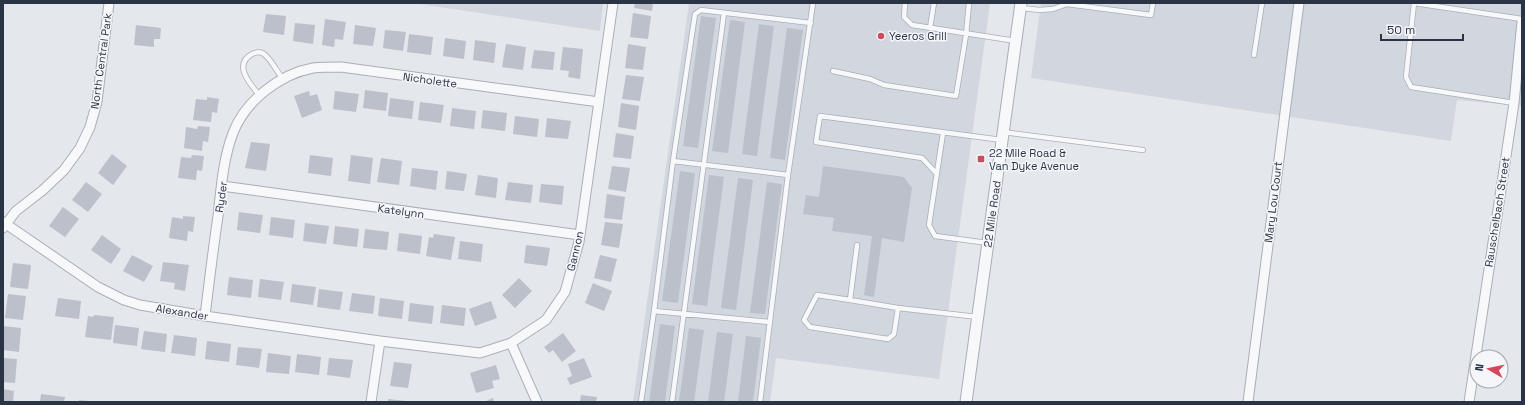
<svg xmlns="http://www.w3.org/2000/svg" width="1525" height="405" font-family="'Space Grotesk',sans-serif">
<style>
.built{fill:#d2d6de}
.building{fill:#bbc0ca}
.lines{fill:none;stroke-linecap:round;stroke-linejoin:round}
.service-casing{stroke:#a9aeb7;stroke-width:6}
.minor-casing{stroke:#a9aeb7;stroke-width:11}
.tertiary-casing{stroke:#a9aeb7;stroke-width:13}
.service{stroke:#f7f8fa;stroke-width:4.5}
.minor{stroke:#f7f8fa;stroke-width:9}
.tertiary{stroke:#f7f8fa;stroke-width:11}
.poi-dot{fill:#d1495b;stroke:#f4f6f9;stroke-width:1.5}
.labels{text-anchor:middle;stroke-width:3;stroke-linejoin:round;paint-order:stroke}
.poi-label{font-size:11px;fill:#2b3445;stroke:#f4f6f9;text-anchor:start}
.street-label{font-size:11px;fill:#2b3445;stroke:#f4f6f9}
</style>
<rect width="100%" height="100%" fill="#e4e7ec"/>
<path class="built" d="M 413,3 L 603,3 L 600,31 Z
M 689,3 L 990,3 L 939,379 L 776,358 L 770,402 L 633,402 Z
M 1041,3 L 1522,3 L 1522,106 L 1457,100 L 1451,141 L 1031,78 Z"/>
<path class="building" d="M 635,3 L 653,3 L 652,11 L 634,8 Z
M 633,13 L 651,16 L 648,39 L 630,37 Z
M 266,14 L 286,16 L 284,35 L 263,32 Z
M 701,16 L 716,18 L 698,148 L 683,146 Z
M 325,19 L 346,22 L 343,40 L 335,39 L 334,47 L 322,45 Z
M 730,20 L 745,22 L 728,153 L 712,151 Z
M 295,23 L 315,25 L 313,44 L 293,41 Z
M 759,24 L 774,26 L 757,156 L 742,154 Z
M 136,25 L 161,28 L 160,39 L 154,39 L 154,47 L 134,45 Z
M 355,25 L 376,28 L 373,46 L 353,44 Z
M 787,28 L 803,30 L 785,160 L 770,158 Z
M 385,30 L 406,32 L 403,51 L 383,48 Z
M 409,34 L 433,37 L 431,55 L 407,52 Z
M 445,38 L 466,41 L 464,59 L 443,56 Z
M 475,40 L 496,43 L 494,63 L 473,60 Z
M 506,44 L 526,47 L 523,70 L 502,67 Z
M 628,44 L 646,47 L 643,70 L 625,68 Z
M 563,47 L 583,49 L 580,79 L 568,77 L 569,71 L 560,70 Z
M 534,50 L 555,52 L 553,70 L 531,68 Z
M 626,75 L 644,77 L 640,101 L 622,99 Z
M 365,90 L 388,93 L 386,111 L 363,108 Z
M 309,91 L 310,96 L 317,94 L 322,110 L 302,118 L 294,96 Z
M 335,91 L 359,94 L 356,112 L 333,109 Z
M 207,97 L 219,99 L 217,113 L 212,112 L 211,122 L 193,120 L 196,99 L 207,100 Z
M 390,98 L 414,101 L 412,119 L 388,116 Z
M 420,102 L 444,105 L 441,123 L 418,120 Z
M 621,103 L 639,106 L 636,130 L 618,127 Z
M 452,108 L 476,111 L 474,129 L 450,126 Z
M 483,110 L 507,113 L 505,131 L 481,128 Z
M 515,116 L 539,119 L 537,137 L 513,134 Z
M 547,118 L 571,121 L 568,139 L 545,137 Z
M 198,126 L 210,127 L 208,142 L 203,141 L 202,151 L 184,148 L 186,127 L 197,129 Z
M 616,133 L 634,136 L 631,159 L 613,157 Z
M 251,142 L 270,144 L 266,171 L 245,168 Z
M 112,154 L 127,166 L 113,185 L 98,173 Z
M 192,155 L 204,156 L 202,171 L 197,170 L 196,180 L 178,178 L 181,157 L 191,158 Z
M 310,155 L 333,158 L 331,176 L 308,173 Z
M 351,155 L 373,158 L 370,184 L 348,181 Z
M 381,158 L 402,161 L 399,185 L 377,182 Z
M 612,166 L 630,168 L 626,192 L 608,189 Z
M 823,166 L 904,177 L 912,188 L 904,242 L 882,238 L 874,297 L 864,295 L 872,236 L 832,231 L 834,218 L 803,214 L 806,195 L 819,197 Z
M 412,168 L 438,171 L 436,190 L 410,186 Z
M 447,171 L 467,174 L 464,191 L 445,189 Z
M 680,171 L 695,173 L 678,303 L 662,301 Z
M 478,175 L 498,178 L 496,198 L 475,195 Z
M 709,175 L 724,177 L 707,306 L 692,304 Z
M 738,178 L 753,180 L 736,310 L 721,308 Z
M 86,182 L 102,194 L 88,212 L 72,200 Z
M 508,182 L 533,185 L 531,203 L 505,200 Z
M 767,182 L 782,184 L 765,314 L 750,313 Z
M 541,184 L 564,186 L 562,205 L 539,202 Z
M 607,194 L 625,197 L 622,220 L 604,218 Z
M 63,207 L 79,219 L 65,237 L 49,226 Z
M 239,212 L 263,215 L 260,233 L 237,230 Z
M 183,216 L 195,217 L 193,232 L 188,231 L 187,241 L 169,238 L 172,217 L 183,219 Z
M 271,217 L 295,220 L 293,238 L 269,235 Z
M 605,222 L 623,224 L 619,248 L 601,245 Z
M 305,223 L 329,226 L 326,244 L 303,241 Z
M 335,226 L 359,229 L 357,247 L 333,244 Z
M 365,229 L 389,232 L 387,250 L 363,248 Z
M 399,233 L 422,236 L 420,254 L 397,251 Z
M 434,234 L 455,237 L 451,260 L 426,256 L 429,237 L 433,238 Z
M 102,235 L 121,249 L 111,264 L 91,250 Z
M 460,241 L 483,244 L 481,262 L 458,259 Z
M 526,245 L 550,248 L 547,266 L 524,263 Z
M 132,255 L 153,266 L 144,282 L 123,271 Z
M 600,255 L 617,259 L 611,282 L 594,278 Z
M 163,262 L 189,265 L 185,291 L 174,289 L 175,283 L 160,281 Z
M 13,263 L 31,265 L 28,289 L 10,287 Z
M 229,277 L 253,280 L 251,298 L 227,295 Z
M 519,278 L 532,291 L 515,308 L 502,295 Z
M 260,279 L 284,282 L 281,300 L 258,297 Z
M 593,283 L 612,291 L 604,311 L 585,303 Z
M 292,284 L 316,287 L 313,305 L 290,302 Z
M 319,289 L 343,292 L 340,310 L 317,307 Z
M 352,293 L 375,296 L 373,314 L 349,311 Z
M 8,294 L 26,296 L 23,320 L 5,318 Z
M 58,298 L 81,301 L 79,319 L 55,316 Z
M 380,298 L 404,301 L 402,319 L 378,316 Z
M 491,301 L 497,318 L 475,326 L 469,309 Z
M 410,303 L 434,306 L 432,324 L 408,321 Z
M 442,305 L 466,308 L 464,326 L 440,323 Z
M 94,315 L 114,317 L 111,340 L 85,337 L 88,316 L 93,317 Z
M 660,324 L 675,326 L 665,402 L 649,402 Z
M 115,325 L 139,328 L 137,346 L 113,343 Z
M 3,326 L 21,328 L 19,352 L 3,350 Z
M 689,328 L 704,330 L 694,402 L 679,402 Z
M 144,331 L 167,334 L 165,352 L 141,349 Z
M 717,332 L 733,334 L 724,402 L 708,402 Z
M 563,333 L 576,351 L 562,362 L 553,350 L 549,353 L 544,347 Z
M 174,335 L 197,338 L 195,356 L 171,353 Z
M 746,336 L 761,338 L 753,402 L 738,402 Z
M 207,341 L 231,344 L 229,362 L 205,359 Z
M 238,347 L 262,349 L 259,368 L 236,365 Z
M 268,353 L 291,356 L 289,374 L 266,372 Z
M 297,354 L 321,357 L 319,375 L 295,372 Z
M 3,358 L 17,359 L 15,383 L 3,382 Z
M 329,358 L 353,360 L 350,378 L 327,375 Z
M 584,358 L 592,377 L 570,385 L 567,378 L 572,376 L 568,364 Z
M 394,362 L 412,364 L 408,388 L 390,386 Z
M 496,365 L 500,379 L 492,381 L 494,388 L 476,393 L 470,373 Z
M 3,389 L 14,391 L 13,402 L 3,402 Z
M 41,394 L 65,397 L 64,402 L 40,402 Z
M 581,395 L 597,397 L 596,402 L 580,402 Z
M 493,398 L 494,402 L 484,402 Z
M 388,399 L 406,401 L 406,402 L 388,402 Z
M 79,400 L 89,401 L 89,402 L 79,402 Z"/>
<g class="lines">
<defs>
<path id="service" d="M 905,3 L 904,17 L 912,25 L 1016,41
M 1414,3 L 1406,77 L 1411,87 L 1514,103
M 1414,3 L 1522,19
M 1021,8 L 1040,10 L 1053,9 L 1067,4 L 1151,15 L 1153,3
M 930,28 L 934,3
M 1254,55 L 1262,3
M 833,71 L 870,79 L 884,85 L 956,96 L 966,35 L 969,3
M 260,96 C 251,85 232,65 252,54 C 256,52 260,51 264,54 C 271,59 277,72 283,79
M 1003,132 L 1143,150
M 943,133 L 929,225 L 935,236 L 988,243
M 673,161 L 788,175
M 937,174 L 922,158 L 816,142 L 820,116 L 1002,140
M 857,245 L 850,300 L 898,308 L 978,317
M 850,300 L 817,295 L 804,320 L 810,327 L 888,339 L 894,334 L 898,308
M 654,311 L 769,322
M 641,402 L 654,311 L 673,161 L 695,14 L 701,10 L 811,23
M 672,402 L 724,13
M 760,402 L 788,175 L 813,3"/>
<path id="minor" d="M 222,186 L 580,235
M 3,222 L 98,287 L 124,300 L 140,305 L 205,316 L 380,341 L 480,353 L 511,343 L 546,320 L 565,292 L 579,242 L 613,3
M 3,228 L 16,211 L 43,190 L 64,170 L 80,148 L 90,127 L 97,102 L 109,3
M 205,316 C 209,283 213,250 218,216 C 221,189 223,159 233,133 C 245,101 280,74 313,68 C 322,67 332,67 341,67 L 599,102
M 511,343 L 537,402
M 371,402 L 380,341
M 1248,402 L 1299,3
M 1469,402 L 1514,103 L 1522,22"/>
<path id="tertiary" d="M 966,402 L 1021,3"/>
</defs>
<use href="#service" class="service-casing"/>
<use href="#minor" class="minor-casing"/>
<use href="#tertiary" class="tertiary-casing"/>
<use href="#service" class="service"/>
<use href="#minor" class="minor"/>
<use href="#tertiary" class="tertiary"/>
</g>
<g class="poi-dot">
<circle cx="881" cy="36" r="4"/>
<rect x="977" y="155" width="8" height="8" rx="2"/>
</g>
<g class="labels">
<g class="poi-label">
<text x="889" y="40">Yeeros Grill</text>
<text x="989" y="157">22 Mile Road &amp;<tspan x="989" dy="13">Van Dyke Avenue</tspan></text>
</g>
<g class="street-label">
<text transform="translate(101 61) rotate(-82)" y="4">North Central Park</text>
<text transform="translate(430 80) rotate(8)" y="4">Nicholette</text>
<text transform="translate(221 197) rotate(-82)" y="4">Ryder</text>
<text transform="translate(1273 202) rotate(-83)" y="4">Mary Lou Court</text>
<text transform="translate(401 211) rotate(8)" y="4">Katelynn</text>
<text transform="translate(1497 212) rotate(-81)" y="4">Rauschelbach Street</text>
<text transform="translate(992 214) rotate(-82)" y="4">22 Mile Road</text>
<text transform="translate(575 251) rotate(-77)" y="4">Gannon</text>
<text transform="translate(182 312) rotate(9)" y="4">Alexander</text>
</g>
</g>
<rect width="1525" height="405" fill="none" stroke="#2b3445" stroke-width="8"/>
<g transform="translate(1489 369) rotate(279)"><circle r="19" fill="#f4f6f9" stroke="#a4a8b1"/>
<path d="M0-3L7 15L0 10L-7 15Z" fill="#d1495b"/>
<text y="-6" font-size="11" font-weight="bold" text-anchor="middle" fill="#2b3445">N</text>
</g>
<path d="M1381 34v6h82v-6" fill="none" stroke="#2b3445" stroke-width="2"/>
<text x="1387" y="34" font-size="12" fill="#2b3445" stroke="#f4f6f9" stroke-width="3" paint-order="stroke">50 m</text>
</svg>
